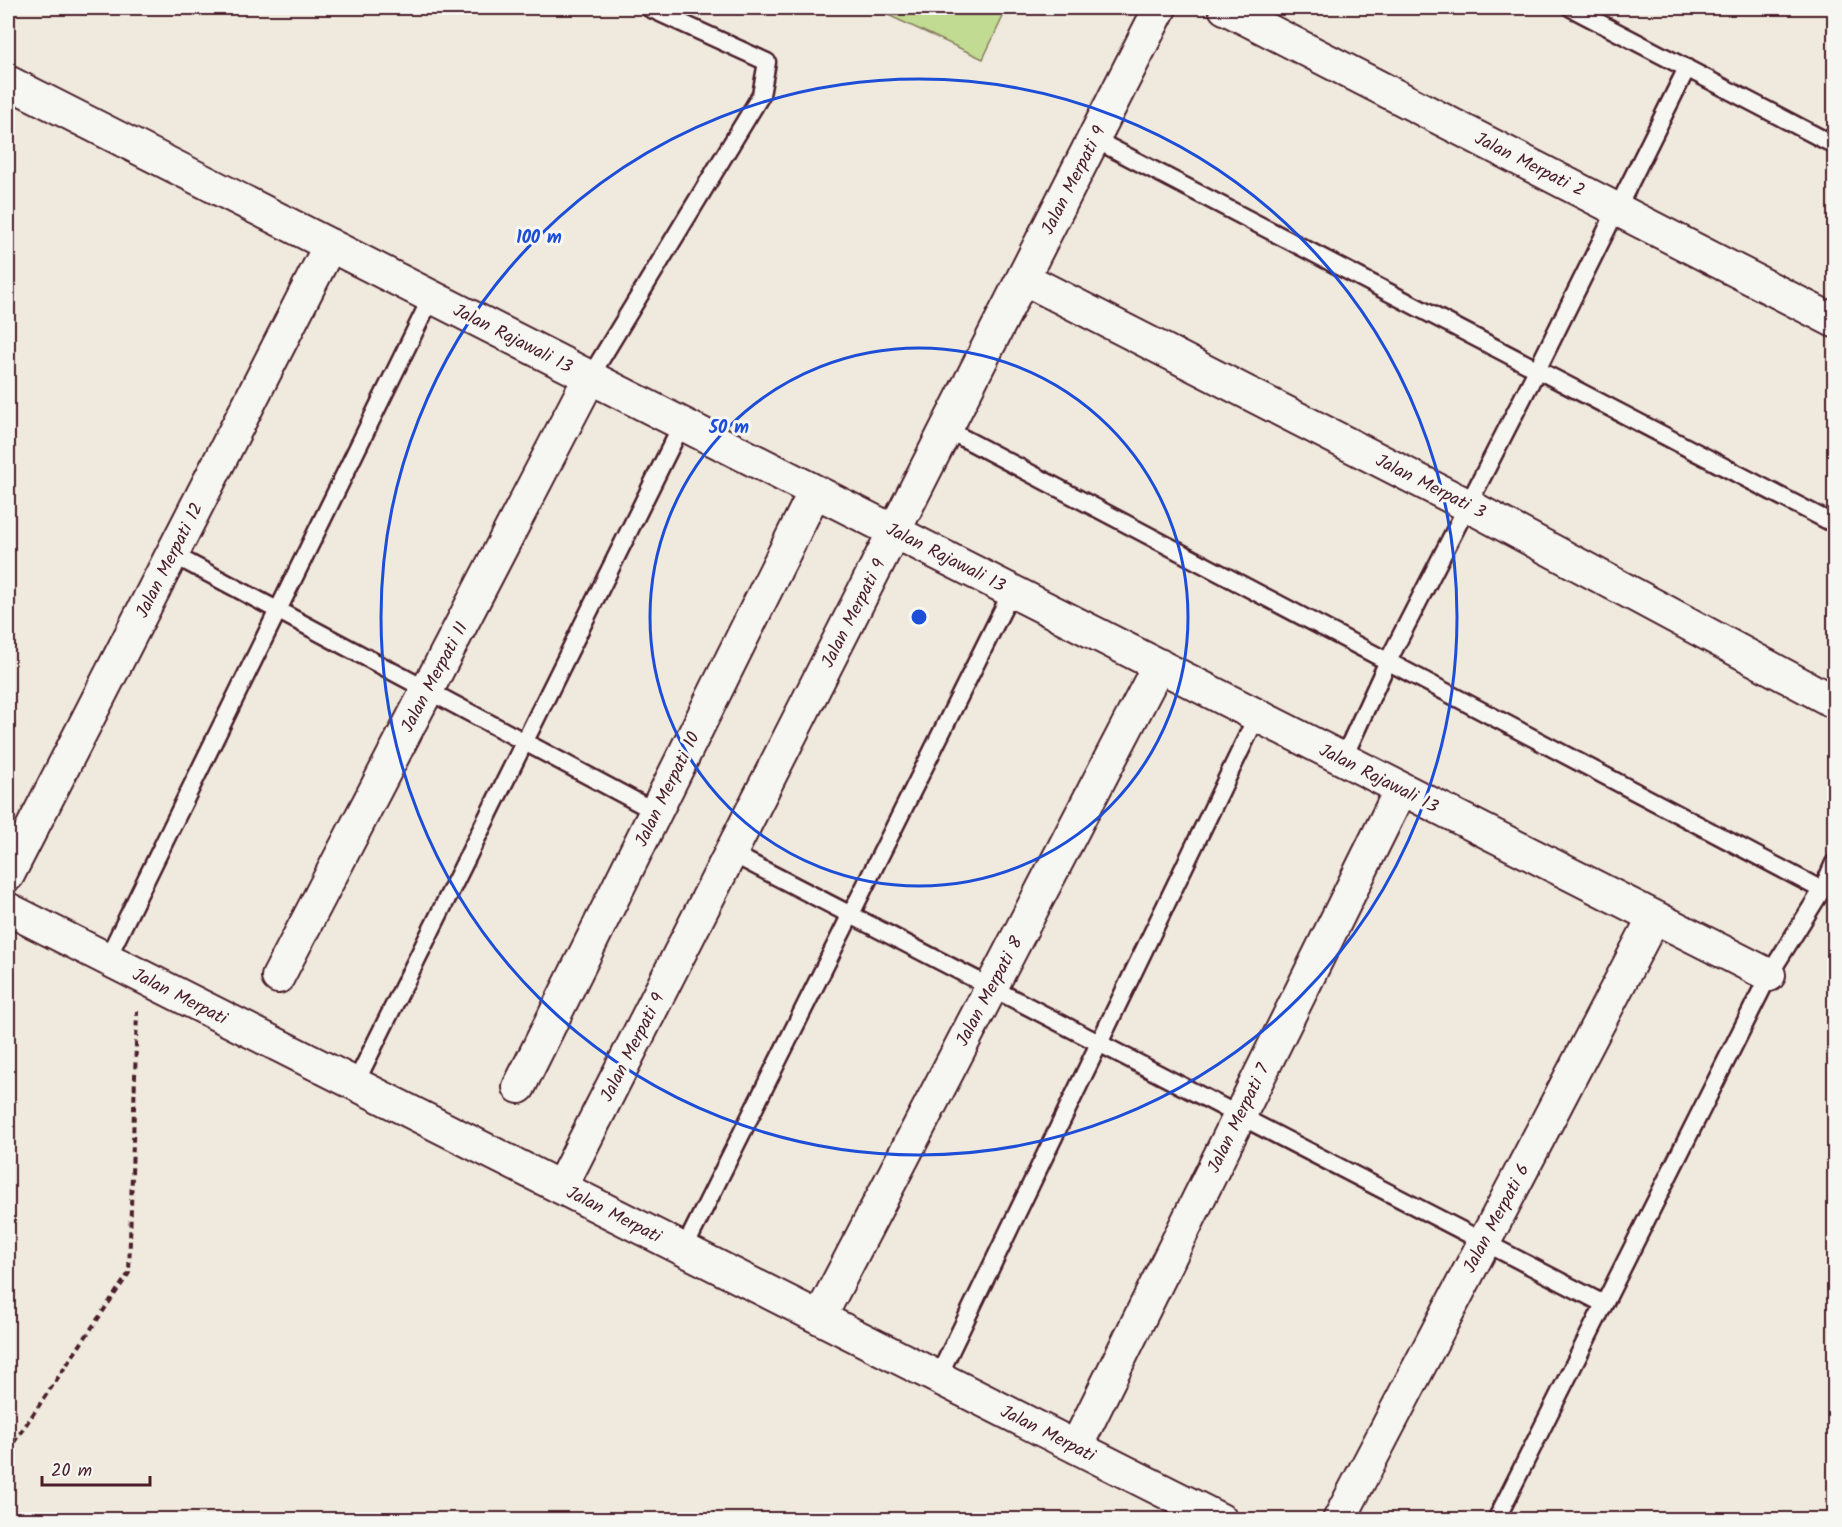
<svg xmlns="http://www.w3.org/2000/svg" width="1842" height="1527" font-family="Kalam,sans-serif">
<style>
.green{fill:#c1db92;stroke:#867d5e;stroke-width:1.5}
.lines{fill:none;stroke-linecap:round;stroke-linejoin:round}
.lane-casing{stroke:#4a1f2b;stroke-width:21}
.street-casing{stroke:#4a1f2b;stroke-width:36}
.path{stroke:#4a1f2b;stroke-width:4;stroke-dasharray:6 4.5;stroke-linecap:butt}
.lane{stroke:#f6f6f2;stroke-width:16}
.street{stroke:#f6f6f2;stroke-width:32}
.ring{fill:none;stroke:#1d4ed8;stroke-width:3}
.labels{text-anchor:middle;stroke-width:6;stroke-linejoin:round;paint-order:stroke}
.street-label{font-size:18px;fill:#4a1f2b;stroke:#f6f6f2}
.centre{fill:#1d4ed8;stroke:#f6f6f2;stroke-width:3}
.ring-label{font-size:18px;text-anchor:middle;font-weight:bold;fill:#1d4ed8;stroke:#f6f6f2;stroke-width:6;stroke-linejoin:round;paint-order:stroke}
</style>
<rect width="100%" height="100%" fill="#efeadd"/>
<filter id="ink" filterUnits="userSpaceOnUse"><feTurbulence type="fractalNoise" baseFrequency=".0167" numOctaves="2"/><feDisplacementMap in="SourceGraphic" scale="12" xChannelSelector="R" yChannelSelector="G"/><feConvolveMatrix kernelMatrix="1 2 1 2 8 2 1 2 1" color-interpolation-filters="sRGB"/></filter>
<g filter="url(#ink)">
<path class="green" d="M 873,8 L 1007,8 L 983,59 Z"/>
<g class="lines">
<defs>
<path id="lane" d="M 1571,8 L 1834,145
M 1094,139 L 1834,524
M 590,377 L 761,95 L 767,62 L 649,8
M 946,429 L 1822,890
M 172,554 L 656,812
M 1343,759 L 1388,661 L 1537,370 L 1687,68
M 731,853 L 1604,1304
M 107,959 L 432,296
M 355,1084 L 682,424
M 684,1249 L 1012,591
M 938,1377 L 1257,716
M 1496,1520 L 1769,975 L 1822,890 L 1834,863"/>
<path id="street" d="M 1225,8 L 1834,321
M 8,82 L 1769,975
M 1023,278 L 1469,506 L 1834,702
M 8,875 L 330,245
M 8,909 L 1221,1520
M 278,977 L 590,377
M 519,1087 L 815,491
M 561,1187 L 1160,8
M 820,1317 L 1159,665
M 1076,1447 L 1401,789
M 1339,1520 L 1654,917"/>
</defs>
<use href="#lane" class="lane-casing"/>
<use href="#street" class="street-casing"/>
<path class="path" d="M 8,1451 L 129,1273 L 137,1011"/>
<use href="#lane" class="lane"/>
<use href="#street" class="street"/>
</g>
</g>
<g class="ring">
<circle cx="919" cy="617" r="269"/>
<circle cx="919" cy="617" r="538"/>
</g>
<g class="labels">
<g class="street-label">
<text transform="translate(1530 164) rotate(27)" y="6">Jalan Merpati 2</text>
<text transform="translate(1073 180) rotate(-63)" y="6">Jalan Merpati 9</text>
<text transform="translate(513 338) rotate(27)" y="6">Jalan Rajawali 13</text>
<text transform="translate(1431 486) rotate(27)" y="6">Jalan Merpati 3</text>
<text transform="translate(946 557) rotate(27)" y="6">Jalan Rajawali 13</text>
<text transform="translate(169 560) rotate(-63)" y="6">Jalan Merpati 12</text>
<text transform="translate(853 613) rotate(-63)" y="6">Jalan Merpati 9</text>
<text transform="translate(434 677) rotate(-62)" y="6">Jalan Merpati 11</text>
<text transform="translate(1379 778) rotate(27)" y="6">Jalan Rajawali 13</text>
<text transform="translate(667 789) rotate(-64)" y="6">Jalan Merpati 10</text>
<text transform="translate(989 991) rotate(-62)" y="6">Jalan Merpati 8</text>
<text transform="translate(180 996) rotate(27)" y="6">Jalan Merpati</text>
<text transform="translate(632 1047) rotate(-63)" y="6">Jalan Merpati 9</text>
<text transform="translate(1238 1118) rotate(-64)" y="6">Jalan Merpati 7</text>
<text transform="translate(614 1214) rotate(27)" y="6">Jalan Merpati</text>
<text transform="translate(1496 1218) rotate(-62)" y="6">Jalan Merpati 6</text>
<text transform="translate(1048 1433) rotate(27)" y="6">Jalan Merpati</text>
</g>
</g>
<circle cx="919" cy="617" r="9" class="centre"/>
<g class="ring-label">
<text x="539" y="243">100 m</text>
<text x="729" y="433">50 m</text>
</g>
<rect width="1842" height="1527" fill="none" stroke="#f6f6f2" stroke-width="30"/>
<rect x="15" y="15" width="1812" height="1497" fill="none" stroke="#4a1f2b" stroke-width="2" filter="url(#ink)"/>
<path d="M42 1476v9h108v-9" fill="none" stroke="#4a1f2b" stroke-width="3"/>
<text x="51" y="1476" font-size="18" fill="#4a1f2b" stroke="#f6f6f2" stroke-width="4.5" paint-order="stroke">20 m</text>
</svg>
